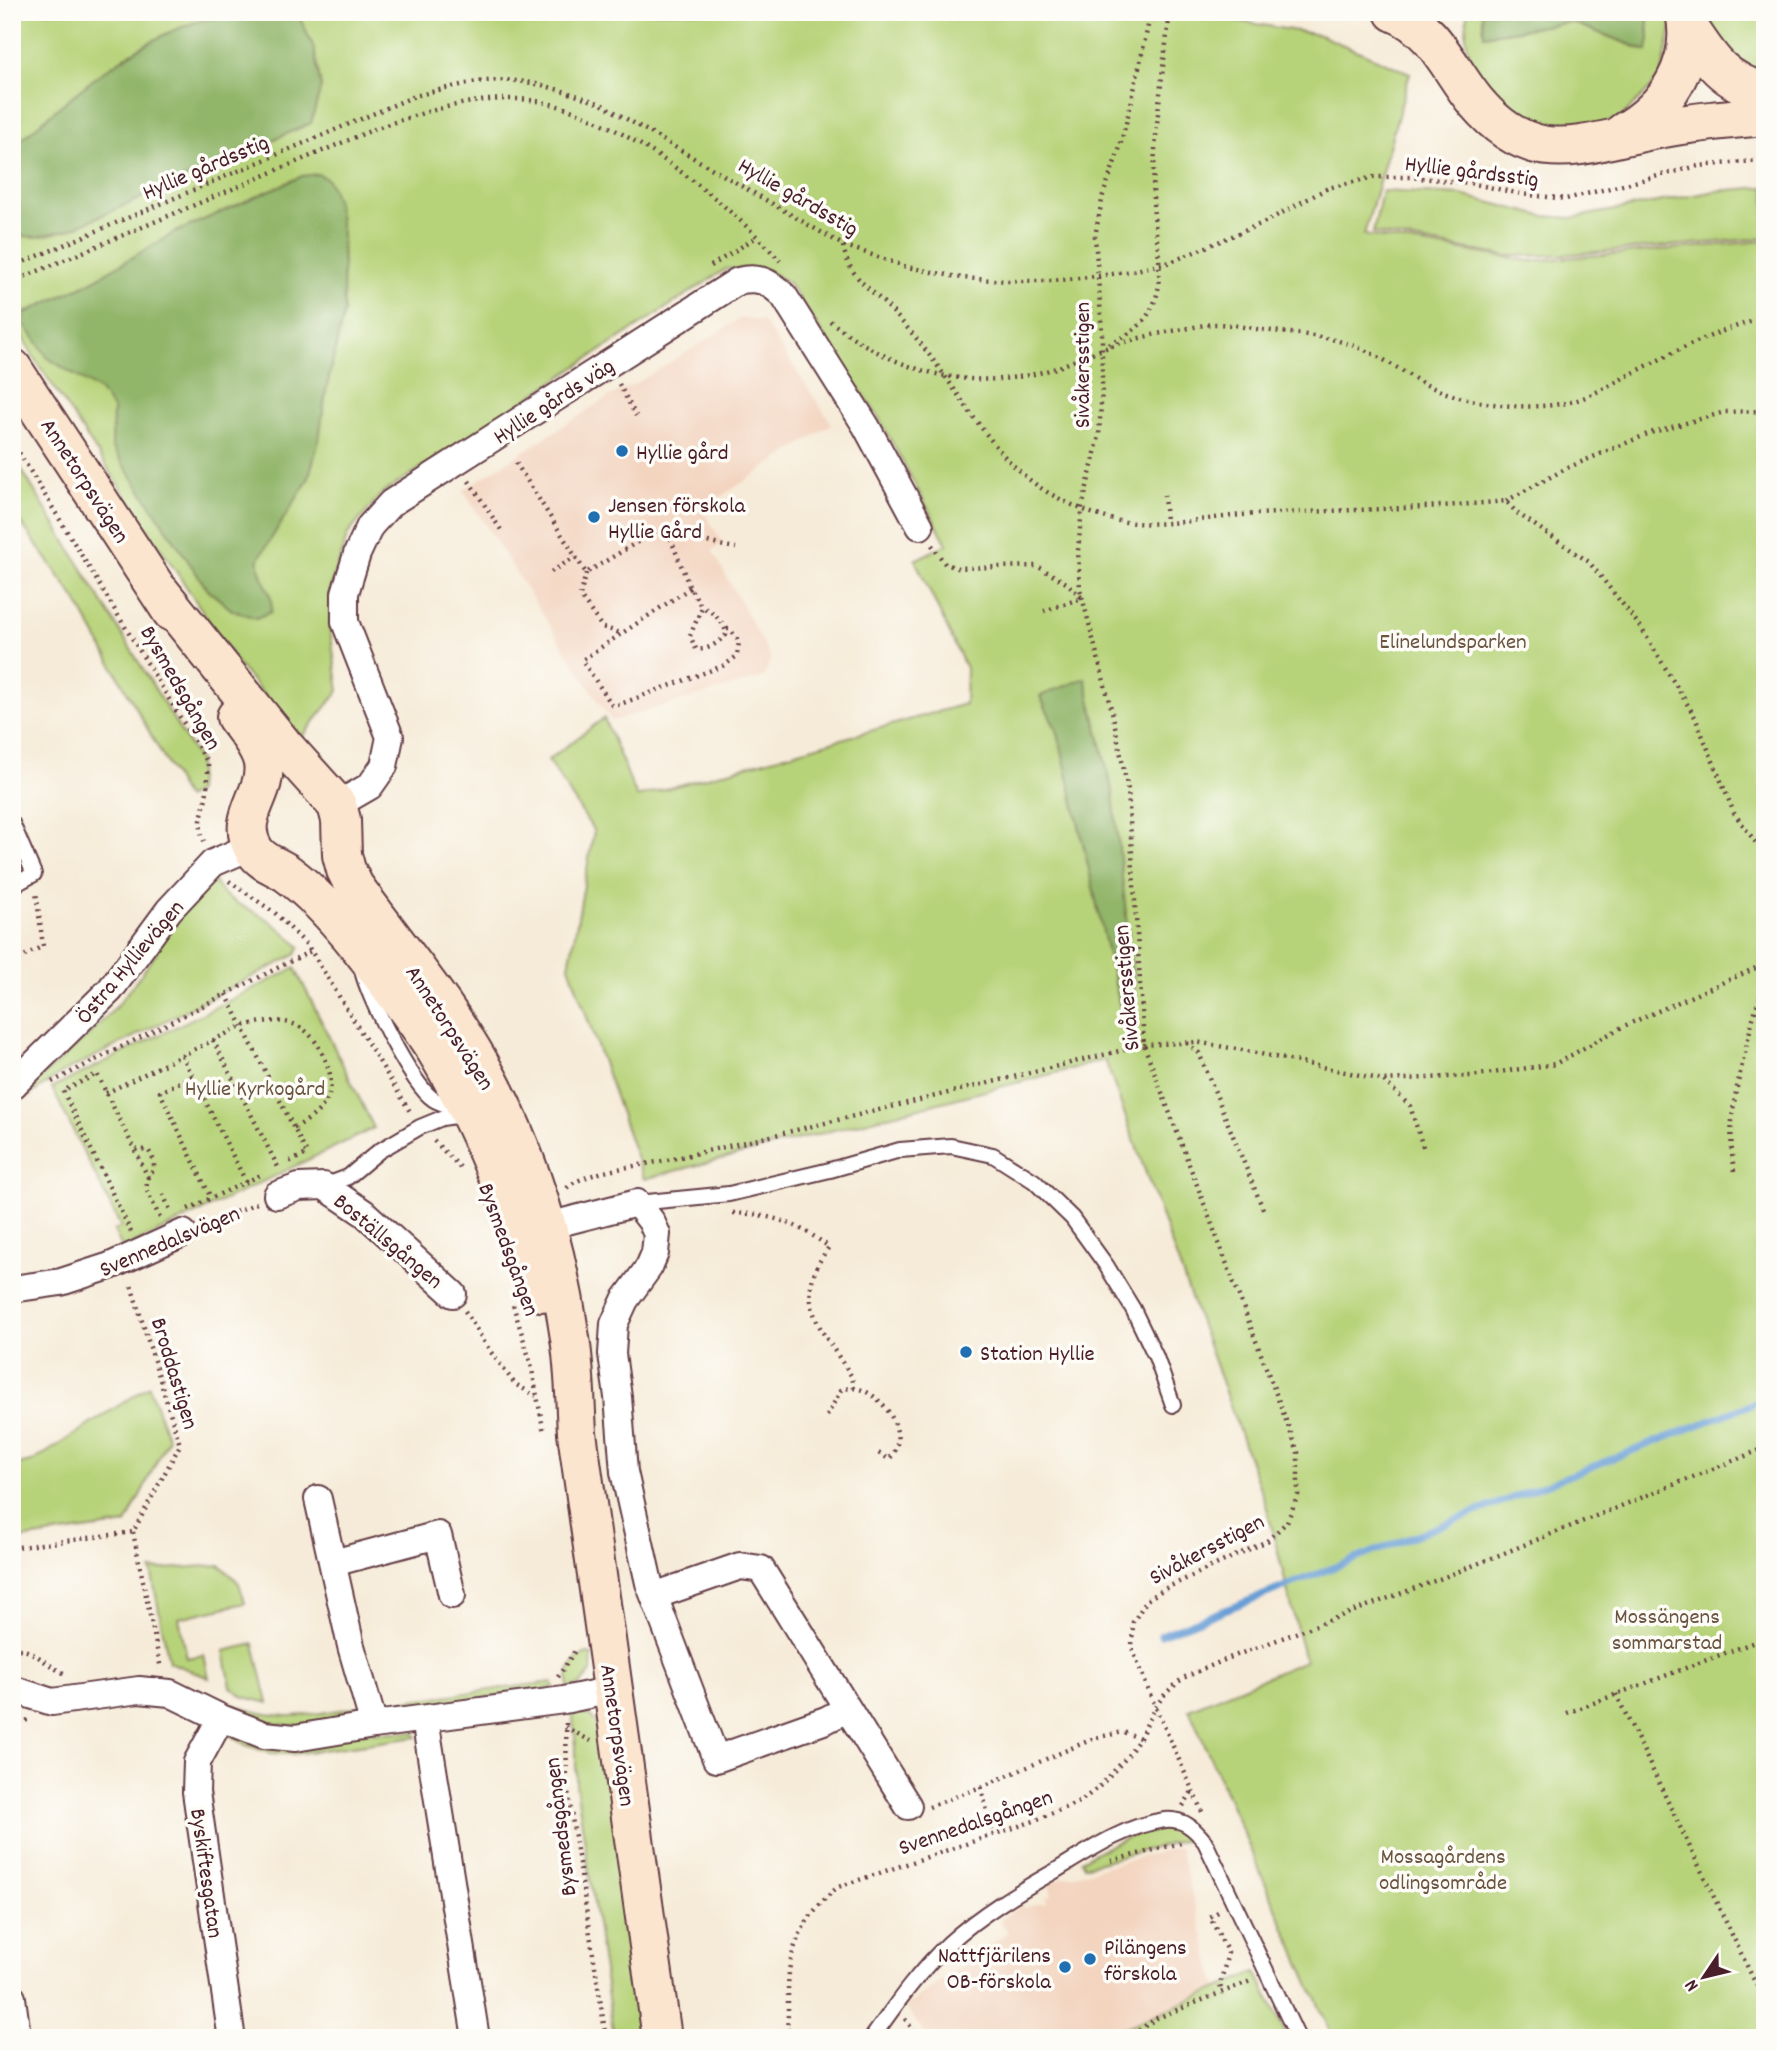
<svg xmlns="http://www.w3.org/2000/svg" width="1777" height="2050" font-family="Dekko,sans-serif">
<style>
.built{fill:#f3d4bf}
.green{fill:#b7d379;stroke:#807952;stroke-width:2}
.forest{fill:#91b569;stroke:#6e6a4a;stroke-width:2}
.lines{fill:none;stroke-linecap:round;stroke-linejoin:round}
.stream{stroke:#689ed5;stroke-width:7}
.service-casing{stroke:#643e45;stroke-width:18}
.minor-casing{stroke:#643e45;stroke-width:30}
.secondary-casing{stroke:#643e45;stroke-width:42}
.path{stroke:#643e45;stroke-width:4.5;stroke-dasharray:2 5;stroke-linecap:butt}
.service{stroke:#fff;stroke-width:14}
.minor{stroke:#fff;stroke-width:26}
.secondary{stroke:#fce5cf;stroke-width:38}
.poi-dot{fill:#1f6fb2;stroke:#fdfcf7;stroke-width:2.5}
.labels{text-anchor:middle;stroke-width:7;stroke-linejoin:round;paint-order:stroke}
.street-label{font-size:23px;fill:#4a1f2b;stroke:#fdfcf7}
.poi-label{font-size:23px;fill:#4a1f2b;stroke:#fdfcf7;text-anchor:start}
.park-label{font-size:23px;fill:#6b5542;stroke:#fdfcf7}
</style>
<rect width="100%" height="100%" fill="#fdfcf7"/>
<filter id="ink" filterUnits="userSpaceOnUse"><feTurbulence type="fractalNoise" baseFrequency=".0143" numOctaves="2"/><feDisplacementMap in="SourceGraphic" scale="14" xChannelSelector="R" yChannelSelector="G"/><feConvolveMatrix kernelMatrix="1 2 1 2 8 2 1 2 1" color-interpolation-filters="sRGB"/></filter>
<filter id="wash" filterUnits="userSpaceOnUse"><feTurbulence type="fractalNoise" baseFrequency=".00686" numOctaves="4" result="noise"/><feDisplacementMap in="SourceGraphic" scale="28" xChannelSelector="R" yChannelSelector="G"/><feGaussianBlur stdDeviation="1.57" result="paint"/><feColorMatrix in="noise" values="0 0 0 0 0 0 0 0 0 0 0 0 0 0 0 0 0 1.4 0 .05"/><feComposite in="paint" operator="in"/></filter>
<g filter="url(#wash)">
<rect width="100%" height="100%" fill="#f6ebd8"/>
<path class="built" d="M 741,318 L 763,321 L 832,424 L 702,509 L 723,543 L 712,550 L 771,658 L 764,677 L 611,721 L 463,490 L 610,396 L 637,383 Z
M 1179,1847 L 1229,2030 L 1253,2038 L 928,2038 L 906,2007 L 1008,1932 L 1000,1920 L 1021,1904 L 1024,1908 L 1047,1902 L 1046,1897 L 1052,1895 L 1048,1882 Z"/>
<path class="green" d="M 12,12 L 1186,12 L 1320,35 L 1410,73 L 1364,235 L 1530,261 L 1765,241 L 1765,2038 L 1333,2038 L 1189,1709 L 1305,1661 L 1267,1508 L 1105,1060 L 644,1179 L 569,966 L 594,831 L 548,760 L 604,718 L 637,797 L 965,704 L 966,668 L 915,560 L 947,544 L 879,418 L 788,282 L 764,269 L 726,269 L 381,494 L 348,534 L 332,583 L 330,630 L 339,691 L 301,738 L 239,666 L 35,359 L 12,319 Z
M 1467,12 L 1482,12 L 1484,35 L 1571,22 L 1646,51 L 1649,38 L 1647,12 L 1672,12 L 1673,19 L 1661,78 L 1618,120 L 1559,132 L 1520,120 L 1478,77 L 1470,58 L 1466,38 Z
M 1705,12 L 1765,12 L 1765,78 L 1742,70 L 1708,23 Z
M 1765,187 L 1765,238 L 1560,255 L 1506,256 L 1373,233 L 1382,191 L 1461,195 L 1542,216 L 1572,218 L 1716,191 Z
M 12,454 L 199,761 L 197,792 L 186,798 L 76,600 L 12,510 Z
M 214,881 C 224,902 248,907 267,919 C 279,927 290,937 300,947 L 295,955 L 62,1073 L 12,1107 L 12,1103 L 88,1036 L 118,1005 L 156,954 L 168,926 Z
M 295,968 L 374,1128 L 123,1249 L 114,1231 L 121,1227 L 52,1088 Z
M 149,1386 L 168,1439 L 126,1524 L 12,1540 L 12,1466 L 32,1462 Z
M 220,1565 L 239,1583 L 245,1603 L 179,1618 L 187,1658 L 204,1655 L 209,1678 L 169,1662 L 151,1570 Z
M 254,1644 L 268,1703 L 244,1697 L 231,1687 L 224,1651 Z
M 587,1653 L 592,1655 L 591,1672 L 580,1685 L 568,1688 C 567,1671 570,1661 587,1653 Z
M 552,1682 L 554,1688 L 382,1711 L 380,1704 Z
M 235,1705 C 282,1724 311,1714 359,1707 L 361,1713 L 357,1716 L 298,1726 L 264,1723 L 233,1710 Z
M 572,1711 L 591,1716 L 602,1730 L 647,2038 L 614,2038 L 576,1784 L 576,1746 Z
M 414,1732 L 417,1737 L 294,1754 L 270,1753 L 246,1745 L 226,1733 Z
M 1165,1828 L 1188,1834 L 1193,1838 L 1084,1866 L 1081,1860 L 1127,1837 Z
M 1256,1972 L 1288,2038 L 1105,2038 L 1109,2034 Z"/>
<path class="forest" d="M 251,12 L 289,12 L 300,18 L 314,48 L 321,87 L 311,123 L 71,229 L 37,237 L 12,235 L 12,148 C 64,102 127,45 193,23 C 211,17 232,16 251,12 Z
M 1482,12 L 1647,12 L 1649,38 L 1647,51 L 1571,22 L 1484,35 Z
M 318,174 L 328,180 L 336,199 L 342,234 L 344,312 L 326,391 L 319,440 L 308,480 L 259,558 C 257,581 275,588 271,612 L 256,618 L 232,610 L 207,589 L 112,447 L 113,409 L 100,391 L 48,358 L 25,325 L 25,313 L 85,285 L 174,233 L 302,176 Z
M 1085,678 L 1113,793 L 1138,1025 L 1124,1025 L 1058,733 L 1040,696 Z"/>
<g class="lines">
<path class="stream" d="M 1161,1635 L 1765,1399"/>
</g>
</g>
<g filter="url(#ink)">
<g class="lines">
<defs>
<path id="service" d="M 12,823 L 34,874 L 12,886
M 362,970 C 367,996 412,1085 433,1099 C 441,1104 451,1106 459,1109
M 324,1186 L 348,1177 L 379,1151 L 420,1127 L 442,1118 L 468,1114
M 637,1203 L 729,1194 L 830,1170 L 900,1150 L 951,1146 L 993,1155 L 1034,1181 L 1072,1218 L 1106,1265 L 1133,1309 L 1156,1357 L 1173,1405
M 872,2038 C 896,2004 919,1971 949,1943 C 981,1914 1018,1892 1055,1871 C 1088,1851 1126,1825 1165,1820 C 1183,1818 1195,1829 1205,1842 L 1298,2038"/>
<path id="minor" d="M 337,805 L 370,786 L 384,766 L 390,737 L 345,622 L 345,593 L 357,554 L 370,526 L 391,503 L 738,281 C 758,276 769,281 784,296 L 866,426 L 920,526
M 12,1086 L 110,990 L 169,910 L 213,863 L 252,846
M 277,1195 L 299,1187 L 324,1186 L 364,1213 L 453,1294
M 534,1233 L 548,1226 L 637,1203 L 651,1221 L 657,1234 L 655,1253 L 649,1267 L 625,1300 L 614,1324 L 612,1354 L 618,1397 L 624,1472 L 649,1583 L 716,1759 L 826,1720 L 847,1709
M 12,1289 L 61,1282 L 110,1266 L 183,1233
M 318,1499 L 351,1646 L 374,1725
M 333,1563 L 438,1535 L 452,1595
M 654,1596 L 740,1566 L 761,1569 L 908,1806
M 12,1689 L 52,1702 L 139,1690 L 170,1693 L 221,1718 L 264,1735 L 295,1738 L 374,1725 L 564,1700 L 612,1690
M 221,1718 L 197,1762 L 196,1792 L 231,2033
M 425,1719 L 476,2038
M 12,1998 L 17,2035"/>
<path id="secondary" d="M 1394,12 C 1435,28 1450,71 1476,102 C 1535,172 1584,142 1658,129 C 1693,122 1729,119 1765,116
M 1688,26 C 1711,61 1722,80 1765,93
M 1624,132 C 1667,107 1696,64 1685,12
M 12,368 L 172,612
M 160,592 L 283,745 L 337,805 L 341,820 L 342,855 L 346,870 L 354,886 C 399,949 452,1010 488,1079 C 530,1158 556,1243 569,1332 C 575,1365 575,1399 577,1433 L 662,2038
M 236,717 C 246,731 260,746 263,763 C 268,795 234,816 254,850 C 263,864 276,865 288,874 C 315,894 338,920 359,946 C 383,977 414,1016 435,1049 C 481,1125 512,1209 541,1292"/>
</defs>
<use href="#service" class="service-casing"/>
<use href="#minor" class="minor-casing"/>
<use href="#secondary" class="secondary-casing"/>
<path class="path" d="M 1151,12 L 1131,104 L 1119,150 L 1103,195 L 1095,236 L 1102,331 L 1102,388 L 1099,436 L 1082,508 L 1078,551 L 1080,589 L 1113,716 L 1128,790 L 1144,1045 L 1298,1452 L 1298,1495 L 1287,1522 L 1267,1541 L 1164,1589 L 1147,1600 L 1133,1622 L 1132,1648 L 1149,1692 L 1203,1814
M 843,246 C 849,276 865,284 885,304 C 901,320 917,338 930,356 C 963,398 993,455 1038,486 C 1056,499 1088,513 1110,519 C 1157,531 1210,516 1257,514 C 1340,510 1423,509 1506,501 L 1517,513 L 1589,562 L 1640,626 L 1695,717 L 1734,813 L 1765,855
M 711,266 L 758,236
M 12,267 L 415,96 C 448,88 484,77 517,81 C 546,84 573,94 601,104 L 843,245 L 907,267 L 962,278 L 1008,281 L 1052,281 L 1098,276 L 1132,271 L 1171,262 L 1265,222 L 1328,188 L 1374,177 L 1410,177 L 1470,183 L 1521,194 L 1566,199 L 1698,166 L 1765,160
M 12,282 L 377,128 C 424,112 468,98 517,99 C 603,101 726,199 780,261
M 830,321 C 896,373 972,394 1053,369 C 1070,363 1086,355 1103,349 C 1129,340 1157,333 1185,329 C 1194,327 1206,324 1216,324 C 1231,324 1248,328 1263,330 C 1294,334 1327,335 1357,347 C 1378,355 1397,368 1417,380 C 1458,403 1520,412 1566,403 C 1590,398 1611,384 1633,373 C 1676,351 1719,329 1765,318
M 1109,345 C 1130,333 1144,327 1154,303 C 1167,274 1153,230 1153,198 C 1154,135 1162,74 1170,12
M 619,384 L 636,416
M 12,441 L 208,763 C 208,772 208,782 207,791 C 205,809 196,823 204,841
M 516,463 L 586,573 L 659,529 L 719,545 L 736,548
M 469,481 L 501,530
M 1164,495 L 1166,521
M 1506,501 L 1567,468 L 1650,433 L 1725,412 L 1765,411
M 668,532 L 690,588 L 702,607 L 690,636 L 696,649 C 708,651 717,643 726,635 C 726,623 713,612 702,607
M 932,545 L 945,564 L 958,568 L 1037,566 L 1068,584 L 1082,598 L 1044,611
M 551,572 L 575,557
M 586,573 L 580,596 L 602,627 L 620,633
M 690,588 L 582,660 L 612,705 L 618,705 L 725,665 L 737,656 L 739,642 L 730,629 L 726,629
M 229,881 L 275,913 L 308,946 L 411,1113
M 12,962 L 43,946 L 36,892
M 226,994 L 307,1154 L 286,1163
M 213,1040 L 278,1167
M 1187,1043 L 1199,1053 L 1263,1209
M 182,1055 L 246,1182
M 192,1076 L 160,1092 L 211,1198
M 1384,1081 L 1410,1106 L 1424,1150
M 52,1082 L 311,951
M 106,1093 L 242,1026 C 260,1022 278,1018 296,1025 C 309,1031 316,1041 322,1053 C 341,1089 328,1110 294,1128
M 434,1141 L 460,1167
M 1734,1171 C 1727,1122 1735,1095 1746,1048 C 1751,1026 1755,1006 1765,986
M 148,1177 L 146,1189 L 160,1218
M 567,1188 C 583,1171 647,1165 672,1159 C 830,1123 987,1083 1144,1045 L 1196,1042 L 1242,1050 L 1383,1080 L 1471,1076 L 1555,1064 L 1624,1026 L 1765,964
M 163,1194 L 171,1212
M 188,1209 L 263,1174
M 733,1213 C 772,1214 799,1224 829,1247 C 789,1301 822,1329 852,1377 L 854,1388
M 203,1225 L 257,1203
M 131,1232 L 63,1091 L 97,1074 L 148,1177 C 157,1169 155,1159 148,1150 L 134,1149
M 513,1305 L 531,1364 L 544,1433
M 465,1311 L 490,1351 L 515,1384 L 536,1396
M 827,1416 L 841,1390 C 845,1389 849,1388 853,1388 C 882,1390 913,1436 889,1459 L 878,1453
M 133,1532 L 161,1669
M 12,1548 L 133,1532 L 180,1445 L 130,1282
M 12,1649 C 35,1647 47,1668 67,1674
M 558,1677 L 576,1649
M 1616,1694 L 1765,2003
M 1567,1713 L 1765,1638
M 12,1722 L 29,1720
M 566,1723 L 567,1785 L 606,2038
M 565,1727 L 591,1741
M 981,1787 L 993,1835
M 1183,1806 L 1193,1790
M 929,1807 L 981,1787 L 1095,1738 L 1123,1732 L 1140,1738
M 1111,1861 L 1181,1843
M 1218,1912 L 1210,1917 L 1228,1953 L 1220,1985 L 1222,1993
M 905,2019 L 919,2038
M 788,2030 L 816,2034 L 822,2038
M 786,2038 C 790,2014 786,1989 790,1965 C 796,1932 813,1908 838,1887 L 1034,1821 L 1081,1801 L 1101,1785 L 1126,1758 L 1140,1738 L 1155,1707 L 1166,1693 L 1183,1678 L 1229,1658 L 1442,1578 L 1765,1448
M 1127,2038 L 1157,2018 L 1253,1980"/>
<use href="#service" class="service"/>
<use href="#minor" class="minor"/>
<use href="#secondary" class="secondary"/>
</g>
</g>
<g class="poi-dot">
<circle cx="622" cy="451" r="7"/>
<circle cx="594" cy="517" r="7"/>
<circle cx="966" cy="1352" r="7"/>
<circle cx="1090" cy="1959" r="7"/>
<circle cx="1065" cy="1967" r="7"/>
</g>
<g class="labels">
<g class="street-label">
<text transform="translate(205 166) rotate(-23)" y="8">Hyllie gårdsstig</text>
<text transform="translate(1472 170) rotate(7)" y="8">Hyllie gårdsstig</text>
<text transform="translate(799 196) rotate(30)" y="8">Hyllie gårdsstig</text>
<text transform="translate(1081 365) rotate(-90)" y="8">Sivåkersstigen</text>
<text transform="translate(553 400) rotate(-33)" y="8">Hyllie gårds väg</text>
<text transform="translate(86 480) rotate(57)" y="8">Annetorpsvägen</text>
<text transform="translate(182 687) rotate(60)" y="8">Bysmedsgången</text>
<text transform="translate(129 961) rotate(-50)" y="8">Östra Hyllievägen</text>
<text transform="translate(1125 988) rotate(-95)" y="8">Sivåkersstigen</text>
<text transform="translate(451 1027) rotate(57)" y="8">Annetorpsvägen</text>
<text transform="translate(169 1240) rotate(-23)" y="8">Svennedalsvägen</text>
<text transform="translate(389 1240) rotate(40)" y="8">Boställsgången</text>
<text transform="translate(510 1249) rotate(70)" y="8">Bysmedsgången</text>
<text transform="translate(176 1373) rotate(73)" y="8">Broddastigen</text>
<text transform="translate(1206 1548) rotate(-28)" y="8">Sivåkersstigen</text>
<text transform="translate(619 1735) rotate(82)" y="8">Annetorpsvägen</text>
<text transform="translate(975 1821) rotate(-19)" y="8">Svennedalsgången</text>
<text transform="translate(559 1827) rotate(-97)" y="8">Bysmedsgången</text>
<text transform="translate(208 1873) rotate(82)" y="8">Byskiftesgatan</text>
</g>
<g class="poi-label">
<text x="636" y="459">Hyllie gård</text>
<text x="608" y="512">Jensen förskola<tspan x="608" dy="26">Hyllie Gård</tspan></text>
<text x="980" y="1360">Station Hyllie</text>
<text x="1104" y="1954">Pilängens<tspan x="1104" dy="26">förskola</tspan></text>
<text x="1051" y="1962" text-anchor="end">Nattfjärilens<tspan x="1051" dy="26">OB-förskola</tspan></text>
</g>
<g class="park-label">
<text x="1453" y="648">Elinelundsparken</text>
<text x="255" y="1095">Hyllie Kyrkogård</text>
<text x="1667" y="1623">Mossängens<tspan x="1667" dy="26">sommarstad</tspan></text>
<text x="1443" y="1863">Mossagårdens<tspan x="1443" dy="26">odlingsområde</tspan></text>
</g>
</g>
<rect width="1777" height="2050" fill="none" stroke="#fdfcf7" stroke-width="42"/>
<g transform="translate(1704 1977) rotate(235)" stroke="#fdfcf7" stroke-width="5" paint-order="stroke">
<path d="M0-5L12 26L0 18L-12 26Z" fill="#4a1f2b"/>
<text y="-10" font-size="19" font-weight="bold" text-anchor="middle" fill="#4a1f2b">N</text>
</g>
</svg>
